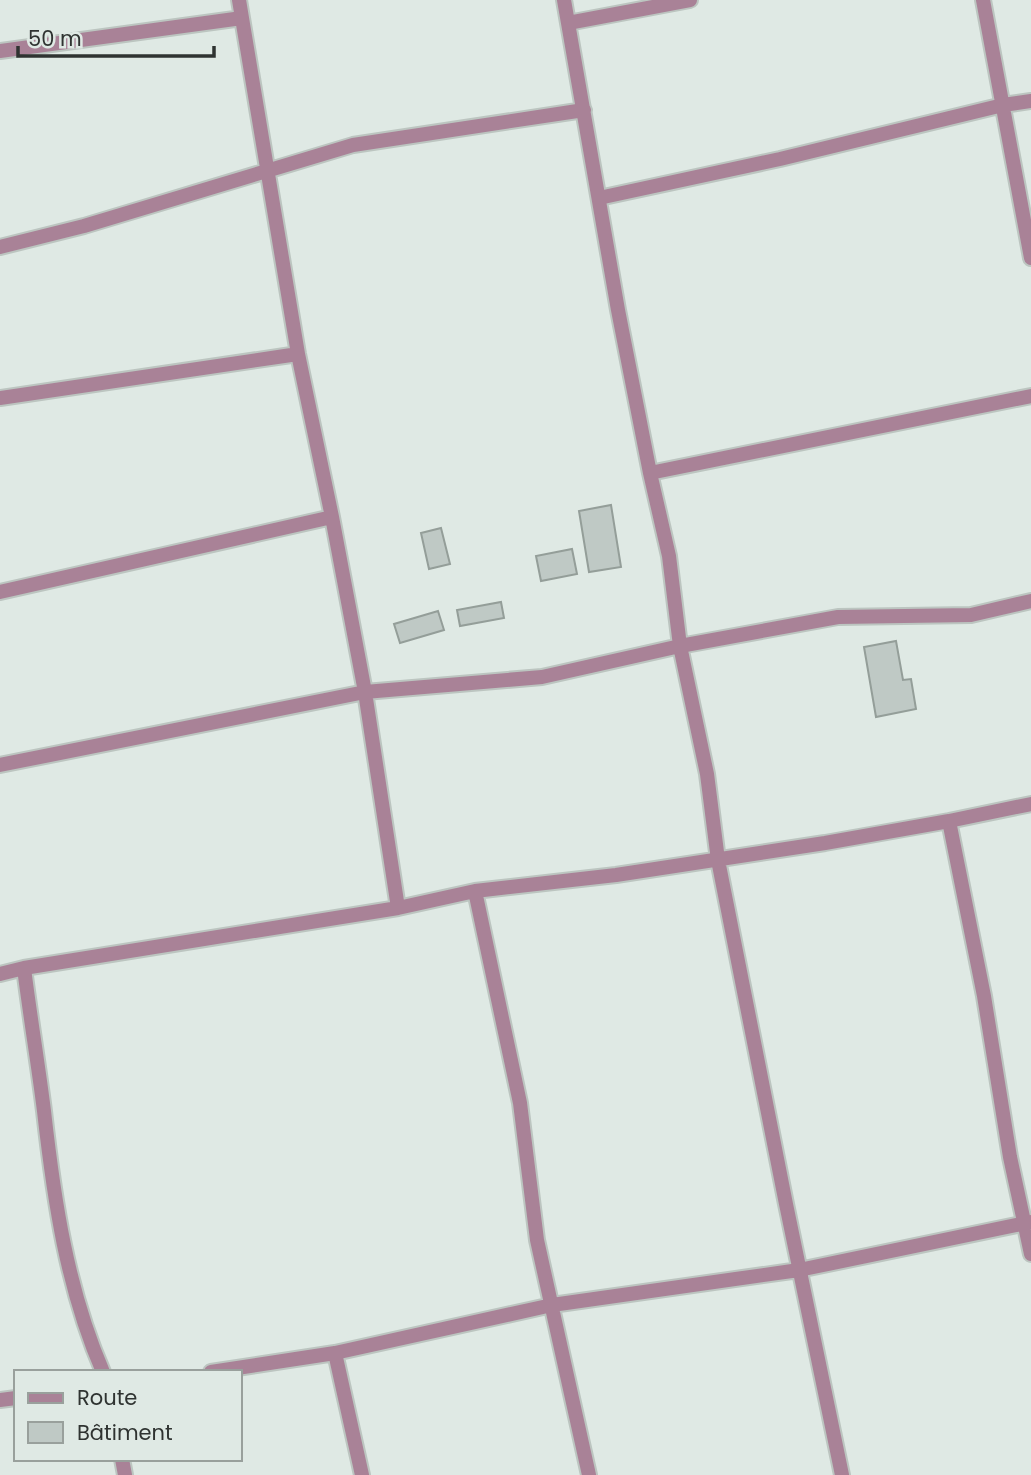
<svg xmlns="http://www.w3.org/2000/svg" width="1031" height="1475" font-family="Poppins,sans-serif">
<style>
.building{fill:#bfc9c5;stroke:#949e99;stroke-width:2}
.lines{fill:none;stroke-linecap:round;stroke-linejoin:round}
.street-casing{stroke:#bcc5c0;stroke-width:18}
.street{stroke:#a98297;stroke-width:14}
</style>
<rect width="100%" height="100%" fill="#dfe9e4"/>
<path class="building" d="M 611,505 L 621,567 L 589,572 L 579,511 Z
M 441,528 L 450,564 L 429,569 L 421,533 Z
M 572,549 L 577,574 L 541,581 L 536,556 Z
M 501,602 L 504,618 L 460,626 L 457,610 Z
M 438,611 L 444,630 L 400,643 L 394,624 Z
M 896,641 L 903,680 L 911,679 L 916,709 L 876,717 L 864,647 Z"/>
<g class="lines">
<defs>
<path id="street" d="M 239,0 L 298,354 L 332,517 L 365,692 L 398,908
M 564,0 L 618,310 L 650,473 L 669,556 L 680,646 L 707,774 L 718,860 L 786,1204 L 842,1475
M 983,0 L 1031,258
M 568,23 L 690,0
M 0,51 L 242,18
M 599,198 L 780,159 L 1003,105 L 1031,101
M 0,247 L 84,226 L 353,145 L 584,110
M 0,398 L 298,354
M 650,473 L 1031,396
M 0,592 L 332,517
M 0,765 L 365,692 L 542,677 L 680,646 L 838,617 L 971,615 L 1031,601
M 949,821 L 984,996 L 1010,1157 L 1031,1254
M 475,891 L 520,1103 L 537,1240 L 589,1475
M 24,968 C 30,1016 38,1063 44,1111 C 54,1200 67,1289 103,1372
M 0,974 L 24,968 L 398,908 L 475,891 L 616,875 L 825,843 L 949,821 L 1031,804
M 335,1353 L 362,1475
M 211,1372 L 335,1353 L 552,1305 L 799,1270 L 1031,1222
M 0,1400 L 16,1398
M 122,1459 L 125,1475"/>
</defs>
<use href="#street" class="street-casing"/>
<use href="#street" class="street"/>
</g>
<rect x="14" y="1370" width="228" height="91" fill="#dfe9e4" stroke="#99a09c" stroke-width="2"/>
<rect x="28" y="1393" width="35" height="10" fill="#a98297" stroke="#99a09c" stroke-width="2"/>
<text x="77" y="1405" font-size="21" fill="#2f3331">Route</text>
<rect x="28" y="1422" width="35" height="21" fill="#bfc9c5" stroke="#99a09c" stroke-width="2"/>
<text x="77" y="1440" font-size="21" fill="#2f3331">Bâtiment</text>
<path d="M18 46v10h196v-10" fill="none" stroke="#2f3331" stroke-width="3.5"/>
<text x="28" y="46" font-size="21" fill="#2f3331" stroke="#dfe9e4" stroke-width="5" paint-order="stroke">50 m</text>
</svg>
